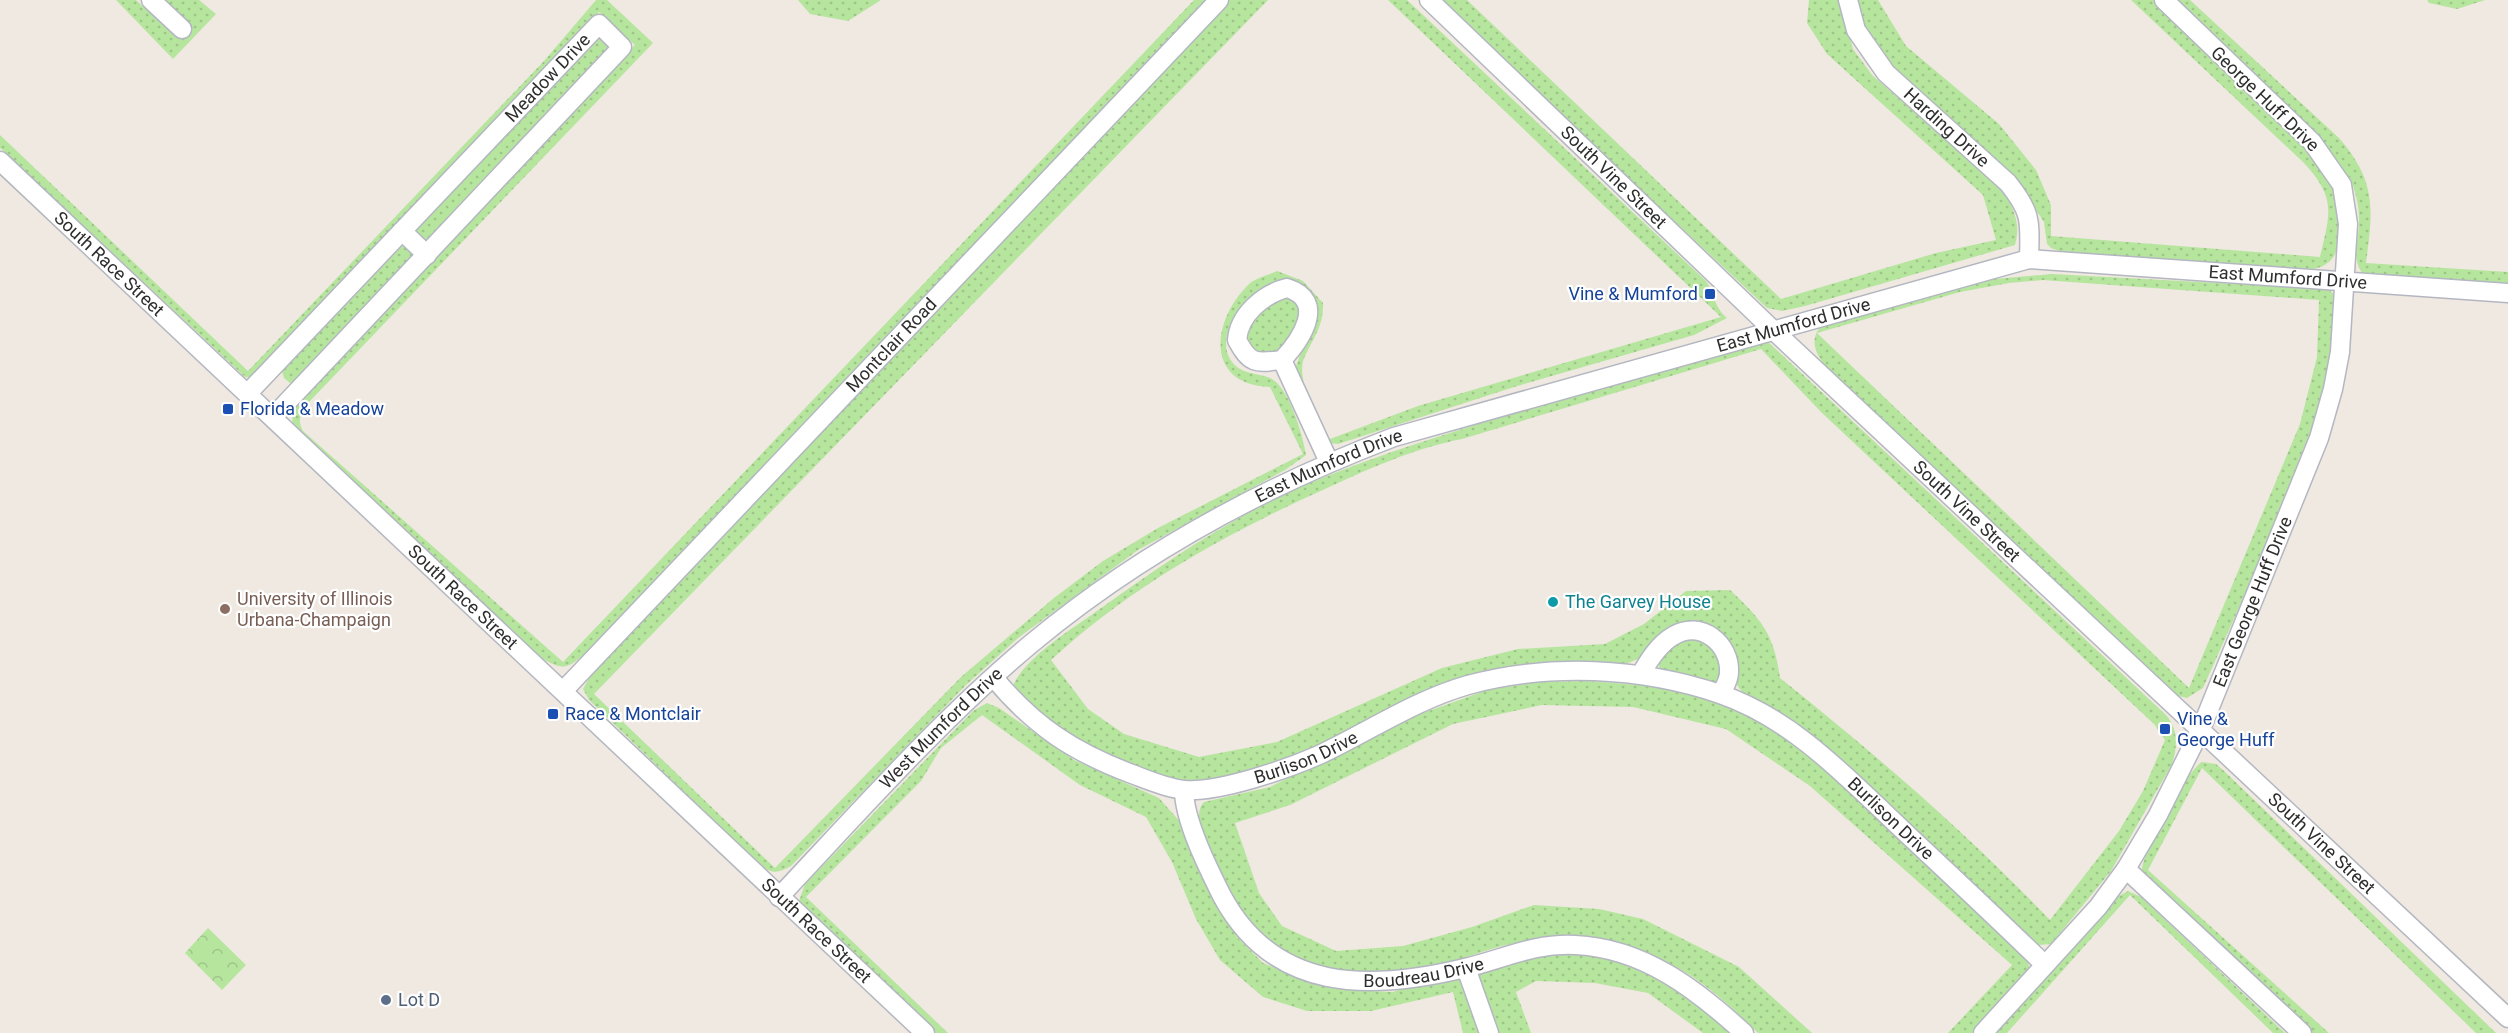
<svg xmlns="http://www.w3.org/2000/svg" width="2508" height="1033" font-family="Roboto,sans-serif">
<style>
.grass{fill:url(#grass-dots);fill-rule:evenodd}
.forest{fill:url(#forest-crowns)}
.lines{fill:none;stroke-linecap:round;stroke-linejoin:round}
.minor-casing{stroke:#b4b7c1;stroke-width:21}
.minor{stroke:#fff;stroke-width:18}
.transit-dot{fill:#1a4fb4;stroke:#fff;stroke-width:2}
.culture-dot{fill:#0f9aa8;stroke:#fff;stroke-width:2}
.education-dot{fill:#8d6e63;stroke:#fff;stroke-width:2}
.service-dot{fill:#5c6f8a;stroke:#fff;stroke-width:2}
.labels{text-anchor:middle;stroke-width:4.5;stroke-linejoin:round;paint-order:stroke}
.street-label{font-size:18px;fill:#2e2e2e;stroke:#fff}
.transit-label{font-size:18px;fill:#164399;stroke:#fff;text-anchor:start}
.education-label{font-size:18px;fill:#785e54;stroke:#fff;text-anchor:start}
.culture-label{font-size:18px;fill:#0d838f;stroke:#fff;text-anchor:start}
.service-label{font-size:18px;fill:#4e5e75;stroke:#fff;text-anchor:start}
</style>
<defs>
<pattern id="grass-dots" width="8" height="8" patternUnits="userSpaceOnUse" patternTransform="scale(1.5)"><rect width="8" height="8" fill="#b6e59e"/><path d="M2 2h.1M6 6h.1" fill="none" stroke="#9dc588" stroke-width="1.8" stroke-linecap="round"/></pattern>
<pattern id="forest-crowns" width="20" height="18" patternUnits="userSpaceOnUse" patternTransform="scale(1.5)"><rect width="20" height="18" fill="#b6e59e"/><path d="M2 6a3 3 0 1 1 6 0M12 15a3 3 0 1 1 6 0" fill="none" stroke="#9dc588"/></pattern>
</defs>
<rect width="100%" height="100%" fill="#efe9e1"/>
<path class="grass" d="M 116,0 L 136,0 L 166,28 L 177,16 L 159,0 L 199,0 L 216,14 L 173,59 Z
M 596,0 L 607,0 L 653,43 L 310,401 C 302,411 296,418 303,431 L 563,662 L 1194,0 L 1207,0 L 586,653 C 568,668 564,671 543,659 L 304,439 L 292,424 L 294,404 L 299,399 L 635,45 L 599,12 L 252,378 L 245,377 L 0,148 L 0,135 L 248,371 L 544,61 Z
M 798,0 L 881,0 L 848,21 L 810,14 Z
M 1229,0 L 1268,0 L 594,694 L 775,868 L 961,677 L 1054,598 L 1103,561 L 1158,528 L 1303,454 L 1270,387 C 1205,385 1211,322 1248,285 C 1254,278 1269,275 1277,271 L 1303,281 L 1323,303 C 1324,325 1314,337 1305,356 C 1294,376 1317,422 1330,439 L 1418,406 L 1721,317 L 1388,0 L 1407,0 L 1706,281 C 1715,295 1714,307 1727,318 L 1694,335 L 1514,387 L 1338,444 L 1329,443 L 1296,376 L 1296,366 L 1312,322 L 1291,282 C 1260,278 1212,328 1230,359 C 1240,375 1255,372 1270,378 C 1289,386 1303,436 1306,455 L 1285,470 L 1138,550 L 1018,638 L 966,685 L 791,866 C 778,873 773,874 761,866 L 589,700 L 583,689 L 589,678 Z
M 1443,0 L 1467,0 L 1781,299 L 1936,253 L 1996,240 L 1983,195 L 1827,54 L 1807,23 L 1809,0 L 1840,0 L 1853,49 L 1872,75 L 2004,191 C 2014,210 2021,224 2015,245 L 1805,306 L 1782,311 L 1767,308 L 1480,39 Z
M 1855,0 L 1878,0 L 1906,46 L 1999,124 L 2036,170 L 2051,205 L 2051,236 L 2320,257 C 2330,213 2337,199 2304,163 L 2131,0 L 2153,0 C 2187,33 2222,65 2256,98 C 2281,121 2314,148 2329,180 C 2338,198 2340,218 2339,238 C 2338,255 2330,266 2313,269 L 2065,253 L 2051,248 L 2047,244 L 2044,222 L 2023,190 L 1889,65 L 1864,31 Z
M 2173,0 L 2190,0 L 2339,138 C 2377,182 2373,209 2366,263 L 2508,272 L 2508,285 L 2362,273 C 2350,255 2360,239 2359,219 C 2359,204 2355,191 2350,178 Z
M 2427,0 L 2485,0 L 2457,9 L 2429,3 Z
M 596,39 L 604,39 L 611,48 L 429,239 L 423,241 L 414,228 Z
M 402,246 L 413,253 L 412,259 L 295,382 L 290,383 L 284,378 L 281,368 L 396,248 Z
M 2052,274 L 2328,289 L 2336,296 L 2328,373 L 2320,408 L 2246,592 L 2203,688 L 2187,698 L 2178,696 L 1841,384 C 1827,368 1802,346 1822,325 L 1984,280 ZM 2043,280 L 2319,300 L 2317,357 L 2300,424 L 2189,688 L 1817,333 L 1960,292 L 2009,283 Z
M 1289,295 L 1300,307 L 1301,314 L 1289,337 L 1274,354 L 1260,357 L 1243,337 L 1261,307 Z
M 1766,340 L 2166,715 C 2178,729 2178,746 2172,764 L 2111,871 L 2051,944 L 2038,945 L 2029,940 L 1750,703 L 1737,685 L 1738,664 L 1735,649 L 1710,624 L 1691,623 L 1638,659 L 1623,665 L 1541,667 L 1231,779 L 1192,782 L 1162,779 L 1129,769 L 1048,724 L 1013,686 C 1024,658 1072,629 1097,611 C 1158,567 1221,524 1290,492 C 1344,467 1400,449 1456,431 C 1559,398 1663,370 1766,340 ZM 1761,349 L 1821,412 L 2155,725 L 2165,740 L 2143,791 L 2119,831 L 2050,920 C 1966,832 1875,754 1780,678 C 1774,634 1762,620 1730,590 L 1686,591 L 1644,624 L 1605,644 L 1518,649 L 1442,668 L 1277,742 L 1199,757 L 1124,734 L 1088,709 L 1051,660 C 1131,586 1227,533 1325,489 C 1368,469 1415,448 1462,439 Z
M 1694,638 C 1712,645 1719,657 1724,675 L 1718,685 L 1663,672 L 1659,667 L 1659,657 L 1678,642 Z
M 1586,681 C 1624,684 1663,685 1699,696 C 1781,721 1843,783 1903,840 C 1944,879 1985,918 2026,956 L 2030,970 L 2021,983 L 1972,1033 L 1948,1033 L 2012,965 L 1810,786 L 1726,729 L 1633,707 L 1542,705 L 1453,724 L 1290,805 L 1235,823 L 1259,893 L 1282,926 L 1336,951 L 1403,946 L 1472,927 L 1534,905 L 1599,909 L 1643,919 L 1739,967 L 1812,1033 L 1758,1033 C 1719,994 1681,961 1627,948 C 1607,943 1552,941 1532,941 C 1499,943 1466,959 1435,967 C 1412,973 1350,977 1327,971 C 1278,958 1237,914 1218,869 C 1211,852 1189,817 1204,802 L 1270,787 L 1395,723 L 1487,690 L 1538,682 Z
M 987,703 L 999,708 L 1074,760 L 1159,798 L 1182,824 L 1219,909 L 1238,938 L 1263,963 L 1298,977 L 1348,990 L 1393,992 L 1439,977 L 1460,980 L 1468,989 L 1481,1033 L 1463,1033 L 1453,992 L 1371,1011 L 1307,1011 L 1263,997 L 1220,960 L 1196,919 L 1172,862 L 1146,817 L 1080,785 L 982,715 L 941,748 L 921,781 L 806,897 L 948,1033 L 936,1033 L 799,901 L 805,884 L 973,711 Z
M 2202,762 L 2216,764 L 2223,770 L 2496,1033 L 2476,1033 L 2202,768 L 2148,870 L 2329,1033 L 2311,1033 L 2142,872 C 2141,853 2186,771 2202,762 Z
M 2128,891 L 2141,897 L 2285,1033 L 2273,1033 L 2130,895 L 2007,1033 L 1994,1033 L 2114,899 Z
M 1571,952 C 1586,954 1603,955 1617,960 C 1662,975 1697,1004 1734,1033 L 1703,1033 L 1648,993 L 1595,983 L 1536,981 L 1516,992 L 1531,1033 L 1496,1033 L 1479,979 L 1481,971 L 1506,961 Z"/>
<path class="forest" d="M 208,928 L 246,965 L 222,990 L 185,953 Z"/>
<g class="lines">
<defs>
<g id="minor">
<path d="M 151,0 L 182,29"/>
<path id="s1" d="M 1429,0 L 1772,329 L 2508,1018"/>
<path id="s2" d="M 1848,0 L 1856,30 L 1886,73 L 2008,183 C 2032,213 2030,221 2029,259"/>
<path id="s3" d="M 0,161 L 925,1033"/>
<path d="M 402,231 L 427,255"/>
<path d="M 1287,288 C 1328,301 1300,341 1282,360 C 1256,363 1250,365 1237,340 C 1239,315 1263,294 1287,288 Z"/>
<path d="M 1282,360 L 1329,462"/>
<path id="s4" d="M 248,393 L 599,24 L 622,47 L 273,417"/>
<path d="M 1641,674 C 1649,660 1659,644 1673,636 C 1701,619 1731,644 1729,673 C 1729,680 1724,688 1721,694"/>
<path id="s5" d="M 994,678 C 1034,726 1073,752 1132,774 C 1148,780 1166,788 1184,790 C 1218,793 1287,769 1319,755 C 1368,732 1415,700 1468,685 C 1549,663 1640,667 1720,694 C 1796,720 1851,782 1908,835 C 1954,878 2000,921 2045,965"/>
<path id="s6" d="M 563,691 L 1219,0"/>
<path id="s7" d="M 1184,790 C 1184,820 1208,868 1222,896 C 1274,993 1370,991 1465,968 C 1504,959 1533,943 1575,945 C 1643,948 1696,989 1744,1033"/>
<path d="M 2126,869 L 2302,1033"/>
<path id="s8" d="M 779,897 C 860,811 941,719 1032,643 C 1139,554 1265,486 1394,437 L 2029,259 L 2508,293"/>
<path d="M 1466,968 L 1489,1033"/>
<path id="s9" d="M 1983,1033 L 2098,907 L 2126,869 L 2158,815 L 2201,729 L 2319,438 L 2333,389 L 2340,352 L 2348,224 L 2342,185 L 2312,142 L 2164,0"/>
</g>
</defs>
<use href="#minor" class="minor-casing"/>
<use href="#minor" class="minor"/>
</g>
<g class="transit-dot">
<rect x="1704" y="288" width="12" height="12" rx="3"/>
<rect x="222" y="403" width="12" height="12" rx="3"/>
<rect x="547" y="708" width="12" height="12" rx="3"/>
<rect x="2159" y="723" width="12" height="12" rx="3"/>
</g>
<circle class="culture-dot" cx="1553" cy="602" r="6"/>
<circle class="education-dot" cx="225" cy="609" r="6"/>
<circle class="service-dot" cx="386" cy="1000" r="6"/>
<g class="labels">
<g class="street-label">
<text dy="6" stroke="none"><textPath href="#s4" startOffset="435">Meadow Drive</textPath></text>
<text transform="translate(2265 99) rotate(44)" y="6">George Huff Drive</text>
<text dy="6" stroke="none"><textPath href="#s2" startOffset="165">Harding Drive</textPath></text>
<text dy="6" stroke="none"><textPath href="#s1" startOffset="256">South Vine Street</textPath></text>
<text dy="6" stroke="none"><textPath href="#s3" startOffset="150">South Race Street</textPath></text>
<text dy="6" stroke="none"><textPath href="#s8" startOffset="1696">East Mumford Drive</textPath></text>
<text dy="6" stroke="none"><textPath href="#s8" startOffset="1192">East Mumford Drive</textPath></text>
<text dy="6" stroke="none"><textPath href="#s6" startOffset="477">Montclair Road</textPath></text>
<text dy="6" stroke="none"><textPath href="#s8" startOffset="706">East Mumford Drive</textPath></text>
<text dy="6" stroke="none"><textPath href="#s1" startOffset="742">South Vine Street</textPath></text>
<text dy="6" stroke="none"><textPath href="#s3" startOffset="636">South Race Street</textPath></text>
<text dy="6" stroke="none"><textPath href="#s9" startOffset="514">East George Huff Drive</textPath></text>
<text dy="6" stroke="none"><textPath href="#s8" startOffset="234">West Mumford Drive</textPath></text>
<text dy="6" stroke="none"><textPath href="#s5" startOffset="352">Burlison Drive</textPath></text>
<text dy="6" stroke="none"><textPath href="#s5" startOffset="999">Burlison Drive</textPath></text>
<text dy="6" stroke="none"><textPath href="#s1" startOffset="1228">South Vine Street</textPath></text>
<text dy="6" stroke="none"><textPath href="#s3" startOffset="1122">South Race Street</textPath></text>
<text dy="6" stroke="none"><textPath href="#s7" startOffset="348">Boudreau Drive</textPath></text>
</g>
<g class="transit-label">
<text x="1698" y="300" text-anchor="end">Vine &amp; Mumford</text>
<text x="240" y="415">Florida &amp; Meadow</text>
<text x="565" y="720">Race &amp; Montclair</text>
<text x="2177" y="725">Vine &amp;<tspan x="2177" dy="21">George Huff</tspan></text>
</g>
<g class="education-label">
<text x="237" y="605">University of Illinois<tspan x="237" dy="21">Urbana-Champaign</tspan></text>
</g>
<g class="culture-label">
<text x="1565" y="608">The Garvey House</text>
</g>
<g class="service-label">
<text x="398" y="1006">Lot D</text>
</g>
</g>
</svg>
